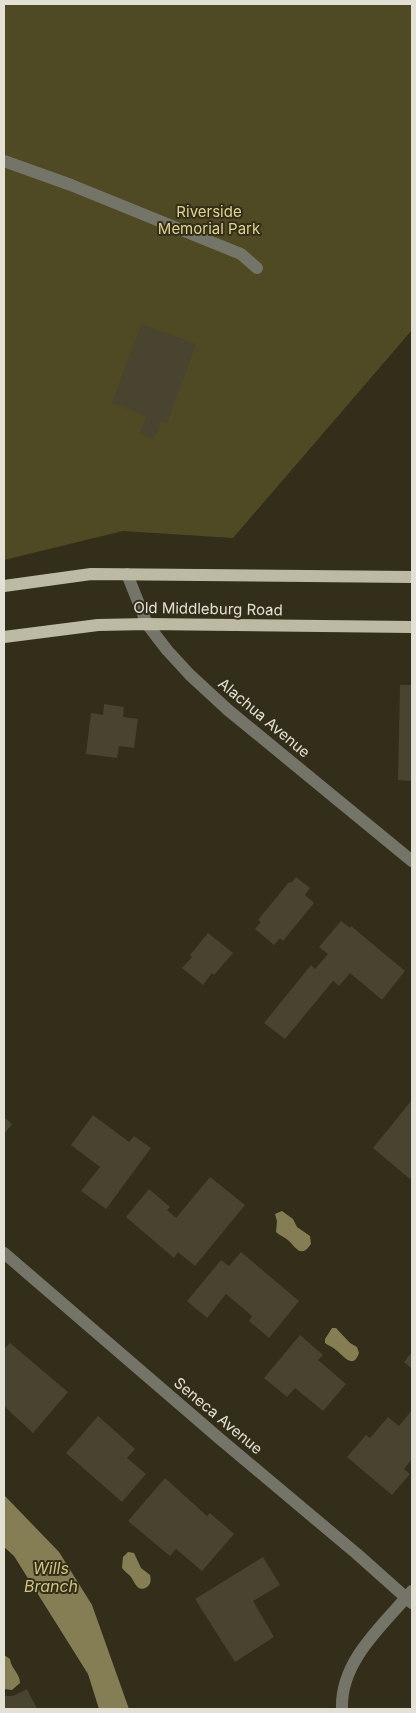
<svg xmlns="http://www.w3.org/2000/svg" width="416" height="1713" font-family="Inter,sans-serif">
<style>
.green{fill:#504a24}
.water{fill:#857e55}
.building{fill:#48442f}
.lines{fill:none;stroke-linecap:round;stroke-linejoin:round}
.minor{stroke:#757469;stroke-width:12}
.major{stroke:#bdbaa4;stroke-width:12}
.labels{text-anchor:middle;stroke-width:4;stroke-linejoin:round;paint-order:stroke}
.park-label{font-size:15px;fill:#ded38f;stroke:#322e19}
.street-label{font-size:15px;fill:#e3e1d5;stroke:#322e19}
.water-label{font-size:16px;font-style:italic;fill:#cfc37f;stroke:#322e19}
</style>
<rect width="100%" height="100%" fill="#322e19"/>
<path class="green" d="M 4,4 L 412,4 L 412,330 L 233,538 L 123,531 L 4,560 Z"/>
<path class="water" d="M 282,1211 L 293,1219 L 297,1227 L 310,1236 L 311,1244 C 301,1258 297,1249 289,1241 C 285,1237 280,1236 276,1232 L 277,1221 L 275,1214 Z
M 332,1328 L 336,1328 L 350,1343 L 357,1347 L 359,1353 C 353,1370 344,1356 336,1350 C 333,1347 329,1346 325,1343 L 325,1339 Z
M 4,1495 L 59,1552 L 92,1605 L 129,1709 L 99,1709 L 88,1674 L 14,1556 L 4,1547 Z
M 128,1552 L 134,1553 L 141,1568 L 150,1575 C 151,1580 151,1584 147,1587 C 138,1593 135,1583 131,1577 C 129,1574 125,1572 122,1568 L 123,1557 Z
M 4,1655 L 10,1659 C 11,1669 20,1673 20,1683 L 12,1690 L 4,1689 Z"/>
<path class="building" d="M 141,324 L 196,344 L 167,424 L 161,422 L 154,439 L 140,433 L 146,416 L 112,403 Z
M 400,685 L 412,685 L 412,781 L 398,780 Z
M 104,704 L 124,707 L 123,717 L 138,719 L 134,748 L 119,746 L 117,758 L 86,754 L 91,713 L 103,715 Z
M 296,877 L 310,888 L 305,895 L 314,903 L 283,941 L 280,938 L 274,945 L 255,929 L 261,922 L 258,920 L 289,882 L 291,883 Z
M 341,921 L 350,928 L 351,926 L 405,971 L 382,1000 L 350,973 L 339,986 L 333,981 L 285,1039 L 264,1023 L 311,965 L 315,969 L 328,954 L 319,947 Z
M 208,933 L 233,953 L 214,975 L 212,973 L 203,985 L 182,968 L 192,957 L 190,955 Z
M 412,1100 L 412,1176 L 410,1179 L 373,1148 Z
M 93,1115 L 129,1142 L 134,1136 L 151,1148 L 106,1209 L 81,1191 L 100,1167 L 71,1145 Z
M 4,1117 L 12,1124 L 4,1134 Z
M 210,1177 L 245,1205 L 195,1266 L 178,1252 L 174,1258 L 126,1217 L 149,1189 L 170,1207 L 167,1210 L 176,1218 Z
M 241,1252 L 299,1301 L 269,1338 L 249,1321 L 252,1316 L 226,1294 L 207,1318 L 187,1301 L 221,1260 L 229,1266 Z
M 300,1335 L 323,1355 L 318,1360 L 346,1384 L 323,1411 L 295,1388 L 287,1397 L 264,1378 Z
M 10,1343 L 68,1392 L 33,1433 L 4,1406 L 4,1349 Z
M 412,1352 L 412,1369 L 404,1362 Z
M 412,1410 L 412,1459 L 404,1469 L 410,1474 L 392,1495 L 347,1457 L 366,1435 L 370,1438 L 388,1417 L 399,1426 Z
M 98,1416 L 135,1449 L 127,1458 L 146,1474 L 122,1502 L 66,1453 Z
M 165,1478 L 207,1516 L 210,1513 L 234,1534 L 202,1571 L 176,1549 L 170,1556 L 128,1521 Z
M 263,1557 L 280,1585 L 253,1601 L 274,1637 L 235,1662 L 195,1599 Z
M 27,1689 L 37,1709 L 4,1709 L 4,1696 L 13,1696 Z"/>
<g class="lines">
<path class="minor" d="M 4,161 L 71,185 L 241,254 L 257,268
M 127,574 L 147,624 L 167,650 L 190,675 L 228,710 L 412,861
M 4,1253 L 220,1439 L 357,1554 L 412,1603
M 342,1709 C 340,1661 383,1625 412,1591"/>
<path class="major" d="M 4,586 L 91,574 L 412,577
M 4,637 L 98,625 L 147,624 L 412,627"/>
</g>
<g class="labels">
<g class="park-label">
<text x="209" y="217">Riverside<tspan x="209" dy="17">Memorial Park</tspan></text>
</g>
<g class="street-label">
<text transform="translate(208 609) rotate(1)" y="5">Old Middleburg Road</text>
<text transform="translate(264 718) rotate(40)" y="5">Alachua Avenue</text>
<text transform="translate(218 1416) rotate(40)" y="5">Seneca Avenue</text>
</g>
<g class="water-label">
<text x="51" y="1574">Wills<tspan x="51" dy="18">Branch</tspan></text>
</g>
</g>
<rect width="416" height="1713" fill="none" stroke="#e3e1d5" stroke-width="10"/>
</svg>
